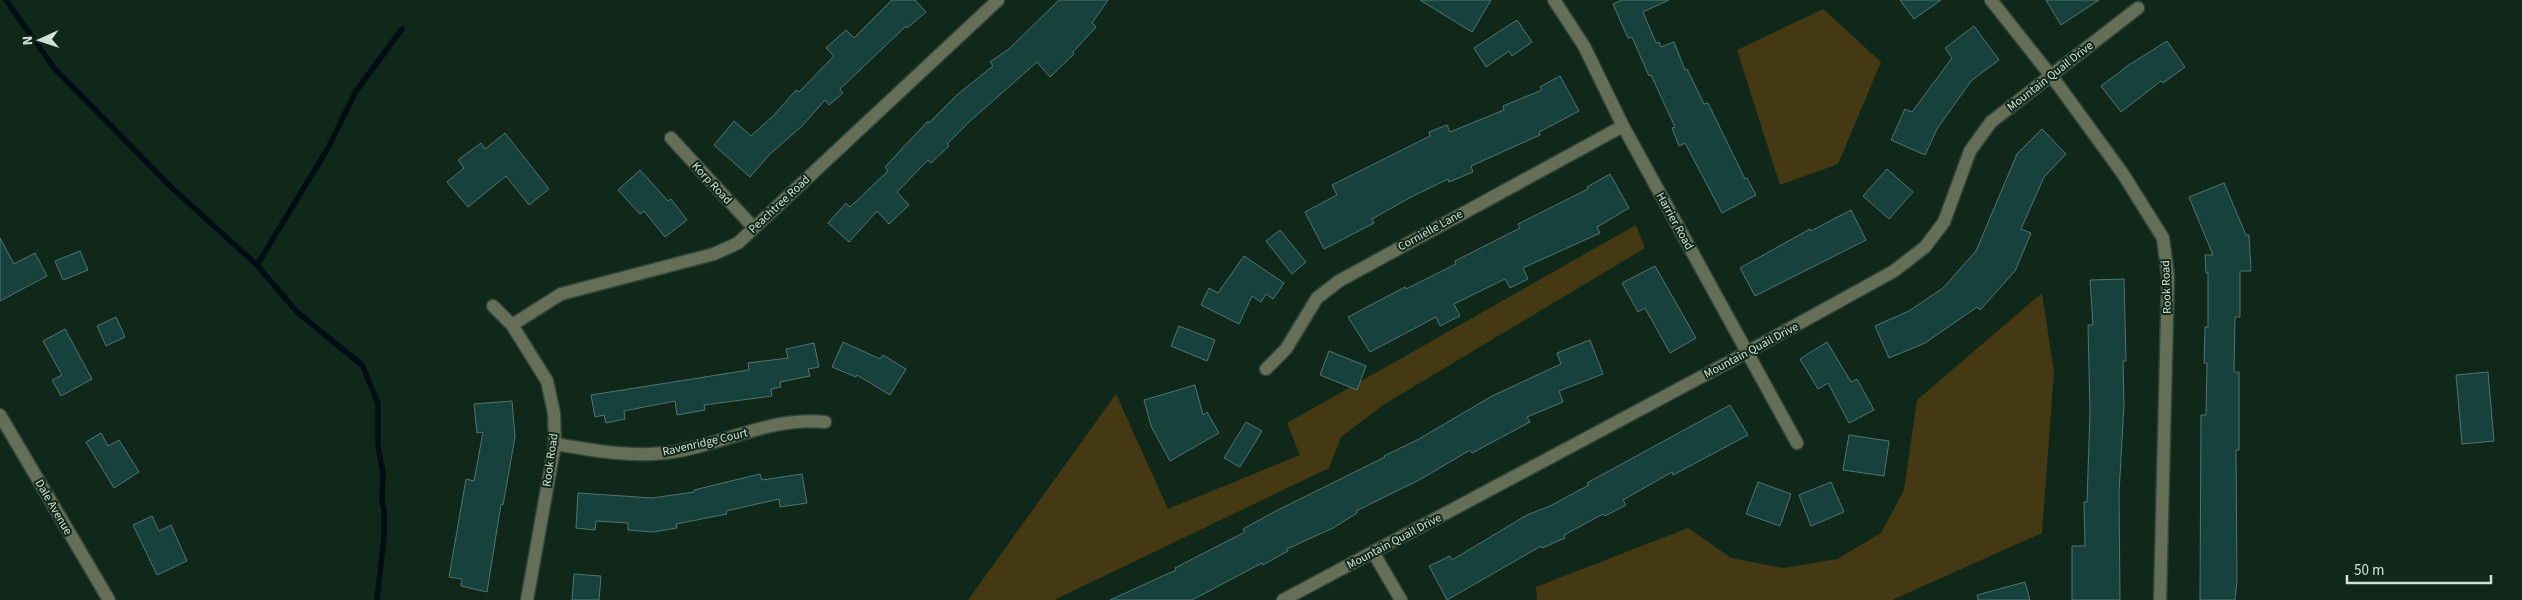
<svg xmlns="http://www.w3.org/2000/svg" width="2522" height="600" font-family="'Source Sans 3',sans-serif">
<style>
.green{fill:#443913}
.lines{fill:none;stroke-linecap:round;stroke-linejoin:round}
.stream{stroke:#000d13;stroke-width:5.5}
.building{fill:#16413d;stroke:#517571}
.minor-casing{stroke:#2f4538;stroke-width:15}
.minor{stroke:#656e57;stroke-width:12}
.labels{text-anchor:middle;stroke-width:4;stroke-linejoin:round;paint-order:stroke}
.street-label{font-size:12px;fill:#d1e0d5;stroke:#10281a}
</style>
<rect width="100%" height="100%" fill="#10281a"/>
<path class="green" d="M 1823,9 L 1881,62 L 1838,164 L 1780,185 L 1737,50 Z
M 1636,225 L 1645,248 L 1383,405 L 1341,437 L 1329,468 L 1054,600 L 968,600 L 1116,394 L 1168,509 L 1300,455 L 1287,423 Z
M 2042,293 L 2054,372 L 2042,533 L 1892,600 L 1537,600 L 1536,587 L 1688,528 L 1731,558 L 1783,568 L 1837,559 L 1881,533 L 1904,490 L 1917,400 Z"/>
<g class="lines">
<path class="stream" d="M 6,0 L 54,68 L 171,187 L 257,265
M 377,600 L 384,537 L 384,509 L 382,502 L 383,473 L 378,446 L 378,403 L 362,365 L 297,312 L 257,265 L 328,148 L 356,91 L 402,29"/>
</g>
<path class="building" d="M 892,0 L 915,0 L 926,12 L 907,28 L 906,26 L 840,89 L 843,93 L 829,105 L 825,100 L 802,126 L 769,155 L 750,177 L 714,145 L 734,121 L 751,136 L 774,115 L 796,90 L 799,92 L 834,56 L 826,48 L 846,30 L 854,38 Z
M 1059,0 L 1108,0 L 1092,23 L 1096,27 L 1073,52 L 1074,54 L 1050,77 L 1037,62 L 969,122 L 947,144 L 949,146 L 931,163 L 928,160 L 897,192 L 909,205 L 889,224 L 877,211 L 849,242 L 828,223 L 846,203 L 850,207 L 888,171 L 885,167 L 928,121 L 929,123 L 958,94 L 993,66 L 990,62 L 1009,49 Z
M 1420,0 L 1491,0 L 1472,32 Z
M 1622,0 L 1669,0 L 1643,12 L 1656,43 L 1659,42 L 1661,47 L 1674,42 L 1685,70 L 1687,69 L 1704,104 L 1708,103 L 1745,179 L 1747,178 L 1756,195 L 1722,213 L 1685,143 L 1679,146 L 1672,128 L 1675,127 L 1651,75 L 1649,76 L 1632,37 L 1628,38 L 1613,4 Z
M 1900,0 L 1941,0 L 1914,19 Z
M 2046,0 L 2099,0 L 2061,25 Z
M 1517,20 L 1532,42 L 1512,56 L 1509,51 L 1486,67 L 1474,48 Z
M 1974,26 L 1999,60 L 1971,81 L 1937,129 L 1925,155 L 1891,140 L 1905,109 L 1912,112 L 1952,58 L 1945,48 Z
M 2167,41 L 2185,67 L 2163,83 L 2161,81 L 2121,112 L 2101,86 L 2129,65 Z
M 1560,76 L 1579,111 L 1539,132 L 1540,135 L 1471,166 L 1473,172 L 1449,182 L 1448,179 L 1411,197 L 1372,219 L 1374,223 L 1324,249 L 1305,212 L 1337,195 L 1332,185 L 1430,136 L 1429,132 L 1447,125 L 1450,132 L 1504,110 L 1503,106 L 1542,90 L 1540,87 Z
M 2042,129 L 2066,154 L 2044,177 L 2021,229 L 2031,233 L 2015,271 L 1980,310 L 1977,307 L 1925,343 L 1889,358 L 1875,326 L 1909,311 L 1943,288 L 1976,251 L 2017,154 Z
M 505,133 L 549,189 L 529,205 L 506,176 L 468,207 L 447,182 L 464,168 L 458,160 L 481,143 L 485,149 Z
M 1887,169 L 1913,192 L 1889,219 L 1863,196 Z
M 640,170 L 668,201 L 671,199 L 687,220 L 665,237 L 644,211 L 640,214 L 618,190 Z
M 1610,174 L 1629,208 L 1597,227 L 1600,233 L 1523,268 L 1528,279 L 1510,288 L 1505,279 L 1454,304 L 1460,316 L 1440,326 L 1436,317 L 1370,352 L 1348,317 L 1405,287 L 1406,289 L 1456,264 L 1455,261 L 1520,228 L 1518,224 L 1588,189 L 1587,187 Z
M 2224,183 L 2246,235 L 2249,235 L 2251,271 L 2240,271 L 2240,317 L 2235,317 L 2234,372 L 2239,372 L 2239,450 L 2236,450 L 2237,581 L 2235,600 L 2200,600 L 2201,415 L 2206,415 L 2207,363 L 2204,363 L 2205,327 L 2208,327 L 2208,273 L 2206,273 L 2205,255 L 2213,255 L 2189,197 Z
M 1851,210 L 1866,240 L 1755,296 L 1740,268 L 1810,229 L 1811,231 Z
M 1280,230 L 1306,262 L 1292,274 L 1266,241 Z
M 0,238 L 14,264 L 35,253 L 47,276 L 0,301 Z
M 80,251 L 88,270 L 63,280 L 55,261 Z
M 1244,256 L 1284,283 L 1273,299 L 1266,294 L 1261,302 L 1252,296 L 1239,324 L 1201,305 L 1209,288 L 1218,293 Z
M 1655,266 L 1696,338 L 1670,353 L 1645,308 L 1638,312 L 1622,283 Z
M 2124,279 L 2126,361 L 2123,361 L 2124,405 L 2119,493 L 2120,600 L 2072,600 L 2072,546 L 2085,546 L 2084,502 L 2087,502 L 2090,413 L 2088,325 L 2093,325 L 2090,280 Z
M 116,317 L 125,337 L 106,346 L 97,326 Z
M 1179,326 L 1215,340 L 1207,361 L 1171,346 Z
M 65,329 L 92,379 L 61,396 L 52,380 L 62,375 L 43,341 Z
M 1590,340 L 1603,374 L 1559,391 L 1563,402 L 1527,417 L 1530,422 L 1472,453 L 1470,450 L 1421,479 L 1356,511 L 1357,513 L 1333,528 L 1287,549 L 1288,551 L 1263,565 L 1262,563 L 1192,600 L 1110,600 L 1176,570 L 1175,568 L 1245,532 L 1243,529 L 1274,512 L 1385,457 L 1384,456 L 1419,439 L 1492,396 L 1561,364 L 1557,353 Z
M 843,342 L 880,359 L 883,355 L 906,369 L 890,395 L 857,375 L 856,377 L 832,367 Z
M 1827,342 L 1851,382 L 1857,379 L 1874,410 L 1849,423 L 1828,383 L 1818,389 L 1800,359 Z
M 814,343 L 819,367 L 808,369 L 810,376 L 780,382 L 781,387 L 771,389 L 772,396 L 704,405 L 705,410 L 677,415 L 675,401 L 624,411 L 625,419 L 606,423 L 604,415 L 595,417 L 591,395 L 749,370 L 748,363 L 788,358 L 786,349 Z
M 1329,351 L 1366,366 L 1357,390 L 1320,375 Z
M 2488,372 L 2494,441 L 2462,444 L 2456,375 Z
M 1195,385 L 1203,415 L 1207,412 L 1219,433 L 1170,461 L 1151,426 L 1144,400 Z
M 512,401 L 515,437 L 503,505 L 501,504 L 487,592 L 461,586 L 462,579 L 449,577 L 466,479 L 474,481 L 483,432 L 477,433 L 474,404 Z
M 1730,405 L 1748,435 L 1673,475 L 1672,472 L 1623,500 L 1626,505 L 1605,516 L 1603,514 L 1564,535 L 1565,538 L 1542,548 L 1541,546 L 1447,600 L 1429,566 L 1450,556 L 1452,560 L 1527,515 L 1550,506 L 1589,485 L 1587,483 Z
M 1246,422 L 1262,431 L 1240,467 L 1224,458 Z
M 101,433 L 108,446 L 119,440 L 139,472 L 114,488 L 86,442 Z
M 1849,435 L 1889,441 L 1884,476 L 1843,470 Z
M 760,474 L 762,480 L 802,474 L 807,503 L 780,507 L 779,499 L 726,511 L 727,514 L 676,524 L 677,528 L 653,532 L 628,530 L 628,523 L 596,521 L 595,530 L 576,528 L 578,493 L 652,498 L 694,492 L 694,490 Z
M 1758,482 L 1791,494 L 1780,526 L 1746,514 Z
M 1831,482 L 1844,512 L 1811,526 L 1799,495 Z
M 152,516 L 159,531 L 171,525 L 187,561 L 157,575 L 133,525 Z
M 574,574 L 601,576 L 599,600 L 572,600 Z
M 2025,582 L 2030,600 L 1978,600 L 1977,595 Z"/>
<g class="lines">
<defs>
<path id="minor" d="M 1554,0 L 1584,46 L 1623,126 L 1797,443
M 1991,0 L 2059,86 L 2123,174 L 2163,238 L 2168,276 L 2160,600
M 671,138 L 754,228
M 493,306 L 512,325 L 547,381 L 554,413 L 555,444 L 527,600
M 512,325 L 561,294 L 714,254 L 738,243 L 998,0
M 1266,369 L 1286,349 L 1317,298 L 1339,281 L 1623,126
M 0,415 L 109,600
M 555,444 C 591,450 627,457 665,453 C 719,447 769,416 825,422
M 1373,552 L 1401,600
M 1283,600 L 1731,361 L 1894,271 L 1925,247 L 1944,222 L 1970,151 L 1991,122 L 2138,8"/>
</defs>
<use href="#minor" class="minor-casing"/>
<use href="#minor" class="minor"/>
</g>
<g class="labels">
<g class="street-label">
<text transform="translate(2050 76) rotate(-38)" y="4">Mountain Quail Drive</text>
<text transform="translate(712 183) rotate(47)" y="4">Korp Road</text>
<text transform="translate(779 204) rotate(-43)" y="4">Peachtree Road</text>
<text transform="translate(1675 221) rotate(61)" y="4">Harrier Road</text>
<text transform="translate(1430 230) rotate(-29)" y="4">Cornielle Lane</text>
<text transform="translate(2166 287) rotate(-92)" y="4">Rook Road</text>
<text transform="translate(1751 350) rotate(-28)" y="4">Mountain Quail Drive</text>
<text transform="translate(705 442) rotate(-13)" y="4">Ravenridge Court</text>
<text transform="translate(550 460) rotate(-82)" y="4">Rook Road</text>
<text transform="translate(54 507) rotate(60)" y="4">Dale Avenue</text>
<text transform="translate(1394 541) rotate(-28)" y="4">Mountain Quail Drive</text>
</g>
</g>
<g transform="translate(40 40) rotate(267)" stroke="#10281a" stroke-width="4" paint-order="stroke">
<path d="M0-4L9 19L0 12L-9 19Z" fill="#d1e0d5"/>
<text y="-8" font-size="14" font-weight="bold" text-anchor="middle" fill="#d1e0d5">N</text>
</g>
<path d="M2347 575v8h144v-8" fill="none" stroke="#d1e0d5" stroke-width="2.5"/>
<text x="2354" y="575" font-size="15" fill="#d1e0d5" stroke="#10281a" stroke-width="4" paint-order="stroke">50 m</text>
</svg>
